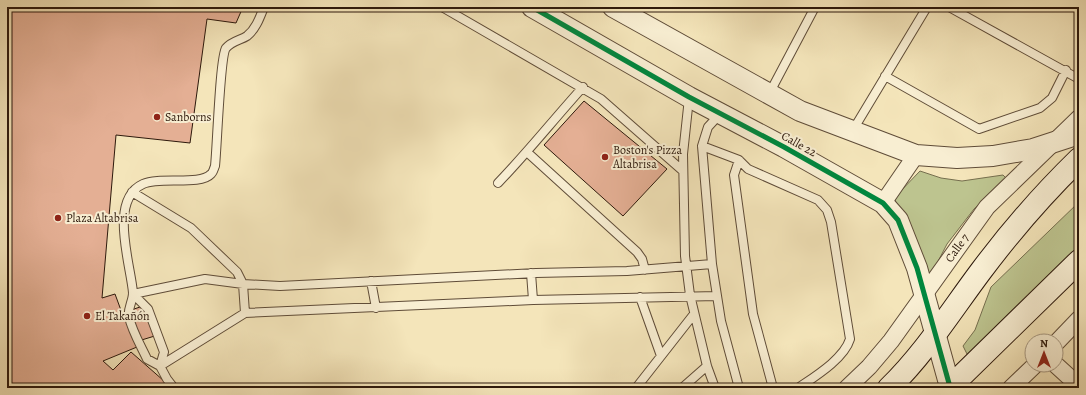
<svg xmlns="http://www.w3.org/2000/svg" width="1086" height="395" font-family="Alegreya,serif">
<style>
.green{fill:#bdc48f;stroke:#756e4e}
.building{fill:#e4af94;stroke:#2d190c}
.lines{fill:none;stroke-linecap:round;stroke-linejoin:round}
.service-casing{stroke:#5f4c38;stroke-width:10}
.minor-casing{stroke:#5f4c38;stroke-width:18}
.tertiary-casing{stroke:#5f4c38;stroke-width:22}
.secondary-casing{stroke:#2d190c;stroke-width:24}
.service{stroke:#f8eed2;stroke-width:8}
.minor{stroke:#f8eed2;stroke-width:16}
.tertiary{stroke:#f8eed2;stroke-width:20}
.secondary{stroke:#f8eed2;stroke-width:22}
.cycleway-casing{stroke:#f8eed2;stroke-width:8}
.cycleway{stroke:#00873e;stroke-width:5}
.poi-dot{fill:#8f2418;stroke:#f8eed2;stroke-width:1.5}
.labels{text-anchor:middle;stroke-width:4;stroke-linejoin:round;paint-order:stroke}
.poi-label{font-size:12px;fill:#2d190c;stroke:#f8eed2;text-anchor:start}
.street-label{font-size:12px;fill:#2d190c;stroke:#f8eed2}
</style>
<rect width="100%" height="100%" fill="#f4e5ba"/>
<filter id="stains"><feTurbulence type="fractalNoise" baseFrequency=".005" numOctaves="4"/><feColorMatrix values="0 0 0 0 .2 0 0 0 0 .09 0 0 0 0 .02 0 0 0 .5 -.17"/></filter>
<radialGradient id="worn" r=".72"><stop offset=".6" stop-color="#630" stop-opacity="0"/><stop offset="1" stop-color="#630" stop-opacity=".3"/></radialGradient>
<path class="green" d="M 920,171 L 941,178 L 962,181 L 1003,175 L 1006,178 L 974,209 L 947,244 L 930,277 L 894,198 Z
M 1079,202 L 1079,252 L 969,358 L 963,346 L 975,330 L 991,287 Z"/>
<path class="building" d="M 7,7 L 243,7 L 236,23 L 207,19 L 190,143 L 116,135 L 102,298 L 115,294 L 122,313 L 146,305 L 158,335 L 135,342 L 137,347 L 103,361 L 113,370 L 131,352 L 172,388 L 7,388 Z
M 584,101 L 667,169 L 623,216 L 544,145 Z"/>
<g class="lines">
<defs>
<path id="service" d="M 442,7 L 601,99 L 683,171
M 949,7 L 1079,79
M 885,76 L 979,129 L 1040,108 L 1052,98 L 1066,70
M 769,94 L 815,7
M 689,98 L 683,154 L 685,256 L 690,295 L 707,366 L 715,388
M 720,114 L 708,127 L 702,146 L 712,264 L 721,321 L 739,388
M 853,130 L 927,7
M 702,146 L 739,160 L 748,169 L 818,200 L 827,210 L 831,222 L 850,339 C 844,359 814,377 798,388
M 528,153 L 637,252 L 642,259 L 645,270
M 739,160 L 734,175 L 753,314 L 773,388
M 498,183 C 528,152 554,119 583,87
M 132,192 L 191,228 L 237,272 L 243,284 L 245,313
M 531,273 L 533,300
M 371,281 L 376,308
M 133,294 L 205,279 L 243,284 L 280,286 L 536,273 L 627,271 L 712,264
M 133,294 L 148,309 L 164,352 L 160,366
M 640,297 L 661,356
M 160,366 L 245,313 L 533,300 L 717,296
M 174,388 L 167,379 L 160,366 L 147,359 C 141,346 132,331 129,317 C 127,310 133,301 133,293 C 131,265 108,200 143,184 C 160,176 200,186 211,174 C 213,173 214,168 215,166 C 217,149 220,56 226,48 C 232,41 241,40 247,36 C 256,29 260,17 264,7
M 636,388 L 694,314
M 682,388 L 707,366"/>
<path id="minor" d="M 883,203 L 916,155
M 1056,343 L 1079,319
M 1056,365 L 1079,386
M 847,388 L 869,367 L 891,341 L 987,207 L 1079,118
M 1011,388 L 1035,365"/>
<path id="tertiary" d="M 532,7 L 689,97 L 784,147 L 883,203 L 898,220 L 917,268 L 950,387
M 613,7 L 800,111 L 916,155 L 957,158 L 993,156 L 1033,149 L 1079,134"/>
<path id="secondary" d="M 889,388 C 925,353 951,311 981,271 C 1011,231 1043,194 1079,159
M 949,388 L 1079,261"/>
</defs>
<use href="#service" class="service-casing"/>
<use href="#minor" class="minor-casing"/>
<use href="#tertiary" class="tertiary-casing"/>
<use href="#secondary" class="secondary-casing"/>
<use href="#service" class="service"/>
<use href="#minor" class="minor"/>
<use href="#tertiary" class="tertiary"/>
<use href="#secondary" class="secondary"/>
<defs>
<path id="cycleway" d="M 532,7 L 689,97 L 784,147 L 883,203 L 898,220 L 917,268 L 950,387"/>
</defs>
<use href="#cycleway" class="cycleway-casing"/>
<use href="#cycleway" class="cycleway"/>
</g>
<g class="poi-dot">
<circle cx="157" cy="117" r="4"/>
<circle cx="605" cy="157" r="4"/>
<circle cx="58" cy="218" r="4"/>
<circle cx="87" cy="316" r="4"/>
</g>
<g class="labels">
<g class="poi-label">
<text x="165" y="121">Sanborns</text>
<text x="613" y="154">Boston's Pizza<tspan x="613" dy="14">Altabrisa</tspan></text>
<text x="66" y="222">Plaza Altabrisa</text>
<text x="95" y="320">El Takañón</text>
</g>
<g class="street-label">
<text transform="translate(799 144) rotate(29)" y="4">Calle 22</text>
<text transform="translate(957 248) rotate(-54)" y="4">Calle 7</text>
</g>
</g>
<rect width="1086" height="395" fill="none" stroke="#f4e5ba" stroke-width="24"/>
<rect x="8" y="8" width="1070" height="379" fill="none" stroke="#2d190c" stroke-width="2"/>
<rect x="12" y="12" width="1062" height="371" fill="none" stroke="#2d190c"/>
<g transform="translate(1044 353)"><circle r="19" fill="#f8eed2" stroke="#a79983"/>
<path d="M0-3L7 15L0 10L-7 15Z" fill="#8f2418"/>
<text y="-6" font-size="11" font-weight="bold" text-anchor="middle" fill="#2d190c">N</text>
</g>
<rect width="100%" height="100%" filter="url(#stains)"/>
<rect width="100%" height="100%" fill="url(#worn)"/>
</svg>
